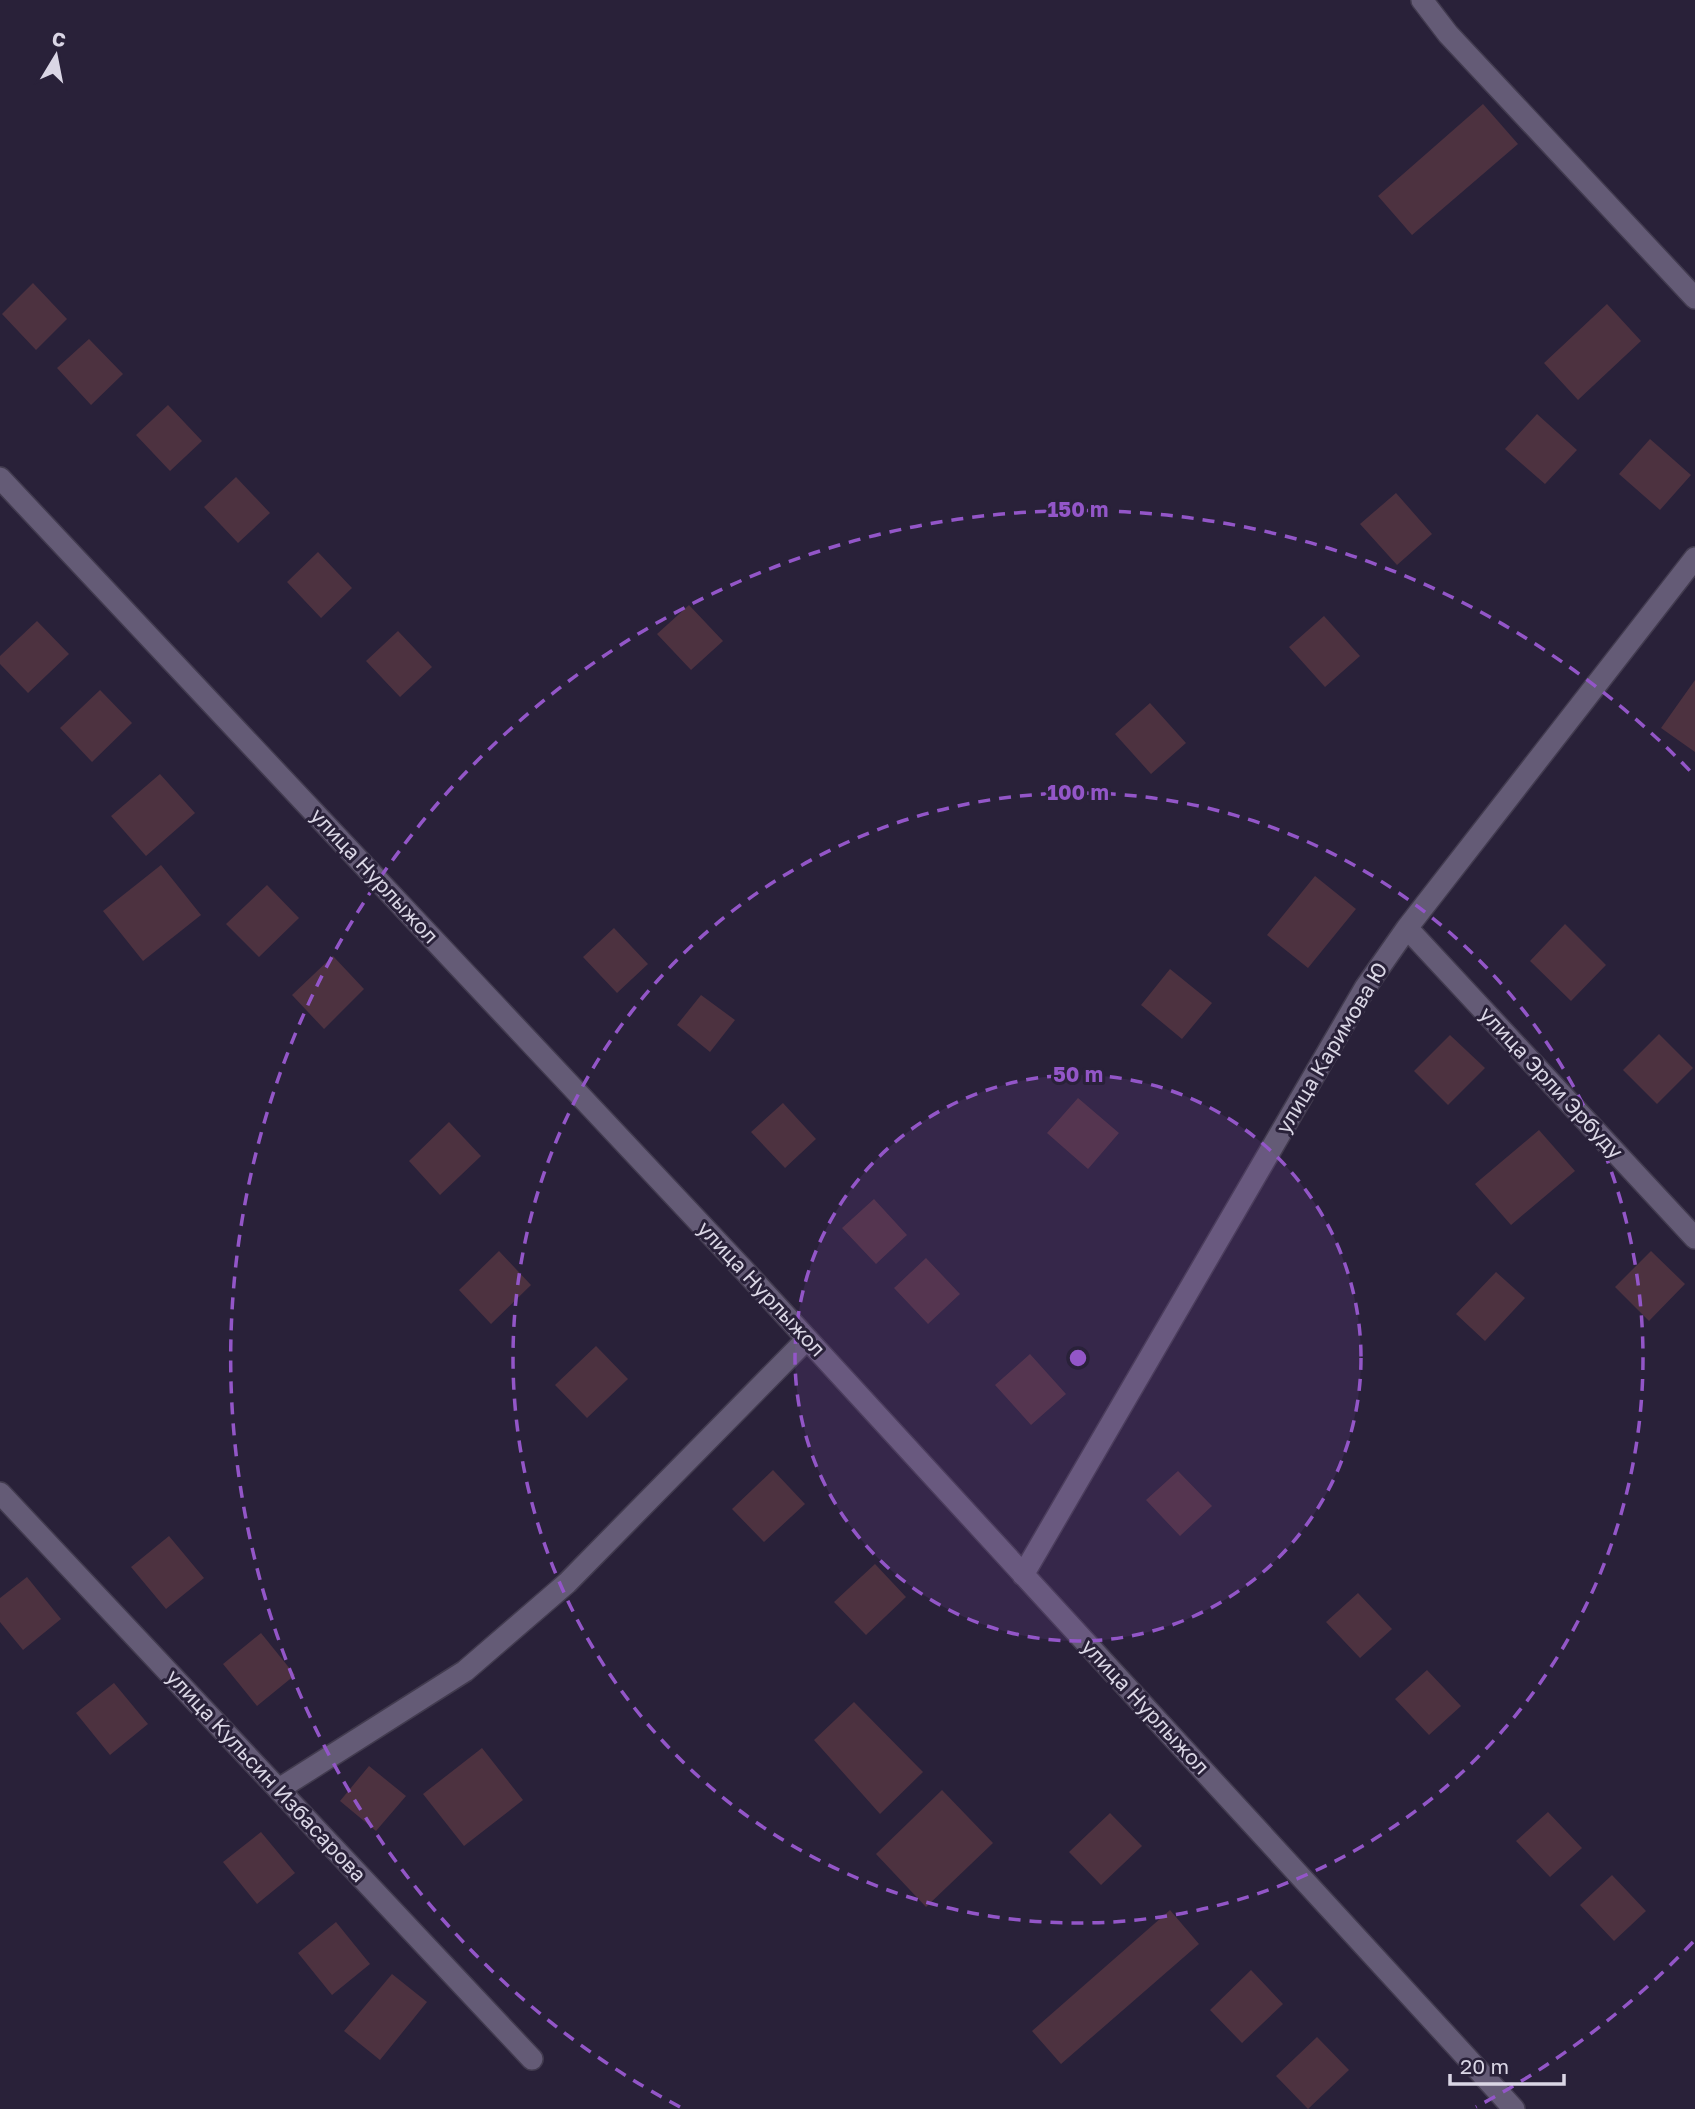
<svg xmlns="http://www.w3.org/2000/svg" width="1695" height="2109" font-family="'Golos Text',sans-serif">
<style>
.building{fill:#4d3240}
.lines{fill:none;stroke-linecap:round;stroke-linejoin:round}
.street-casing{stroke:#423b4f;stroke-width:24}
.street{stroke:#645b76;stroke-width:21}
.ring{fill:none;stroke:#9356c8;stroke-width:3.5;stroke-dasharray:12 9}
.labels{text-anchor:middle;stroke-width:6;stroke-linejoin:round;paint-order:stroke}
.street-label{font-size:21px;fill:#dad6e5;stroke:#292139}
.centre{fill:#9356c8;stroke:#292139;stroke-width:3.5}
.ring-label{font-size:21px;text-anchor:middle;font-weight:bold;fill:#9356c8;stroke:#292139;stroke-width:6;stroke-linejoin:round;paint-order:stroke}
</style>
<rect width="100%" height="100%" fill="#292139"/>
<path class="building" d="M 1483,104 L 1518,144 L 1412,235 L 1378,196 Z
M 33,283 L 67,319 L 36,350 L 2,314 Z
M 1607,304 L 1641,341 L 1578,400 L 1544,363 Z
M 89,339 L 123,374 L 91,405 L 57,368 Z
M 168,405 L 202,441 L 170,471 L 136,435 Z
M 1537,414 L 1577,450 L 1545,484 L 1505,449 Z
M 1650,439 L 1691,475 L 1660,510 L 1619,474 Z
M 236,477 L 270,513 L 238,543 L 204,507 Z
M 1396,493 L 1432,534 L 1397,565 L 1360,524 Z
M 318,552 L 352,588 L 321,618 L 287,582 Z
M 689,605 L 723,641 L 691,670 L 657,634 Z
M 1324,616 L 1360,656 L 1325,687 L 1289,647 Z
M 37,621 L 69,654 L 28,693 L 0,664 L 0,656 Z
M 398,631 L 432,667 L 400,697 L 366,661 Z
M 1695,680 L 1695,752 L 1661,728 Z
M 100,690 L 132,723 L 92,762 L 60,728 Z
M 1150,703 L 1186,743 L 1151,774 L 1115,734 Z
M 160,774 L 195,813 L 146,856 L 111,816 Z
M 161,865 L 201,915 L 143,961 L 103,911 Z
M 1315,876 L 1356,909 L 1308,968 L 1267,935 Z
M 267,885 L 299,918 L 259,957 L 226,924 Z
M 1565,924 L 1606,965 L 1571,1001 L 1530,961 Z
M 614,928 L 648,964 L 617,993 L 583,957 Z
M 333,956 L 364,989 L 324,1029 L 292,995 Z
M 1170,969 L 1212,1003 L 1182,1039 L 1141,1005 Z
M 701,995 L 735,1020 L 710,1052 L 677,1025 Z
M 1659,1034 L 1693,1068 L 1657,1104 L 1623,1070 Z
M 1450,1035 L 1485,1068 L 1448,1105 L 1414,1071 Z
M 1078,1098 L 1119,1133 L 1088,1169 L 1047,1133 Z
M 783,1103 L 816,1139 L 785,1168 L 751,1132 Z
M 449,1122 L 481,1156 L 440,1195 L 409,1161 Z
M 1539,1130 L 1575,1171 L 1511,1225 L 1475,1184 Z
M 874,1199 L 907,1235 L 876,1264 L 842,1228 Z
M 499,1251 L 531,1285 L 491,1324 L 459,1290 Z
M 1651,1251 L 1685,1284 L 1649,1321 L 1615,1287 Z
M 926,1258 L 960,1294 L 928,1324 L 894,1288 Z
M 1496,1272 L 1525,1298 L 1485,1341 L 1456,1314 Z
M 596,1346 L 628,1379 L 587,1418 L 555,1385 Z
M 1030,1354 L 1066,1394 L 1031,1425 L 995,1385 Z
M 773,1470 L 805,1504 L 764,1542 L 732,1509 Z
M 1178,1471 L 1212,1506 L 1180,1536 L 1146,1500 Z
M 169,1536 L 204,1578 L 166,1609 L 131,1567 Z
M 875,1564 L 906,1597 L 866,1635 L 834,1602 Z
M 27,1577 L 61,1619 L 23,1650 L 0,1622 L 0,1598 Z
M 1358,1593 L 1392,1629 L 1360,1658 L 1326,1622 Z
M 261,1633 L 295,1675 L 257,1706 L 223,1664 Z
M 1427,1670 L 1461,1706 L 1429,1735 L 1395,1699 Z
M 114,1683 L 148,1724 L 110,1755 L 76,1713 Z
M 854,1702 L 923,1772 L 880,1814 L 814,1740 Z
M 482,1748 L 523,1800 L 464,1846 L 423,1794 Z
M 369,1766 L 406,1796 L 376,1831 L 340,1801 Z
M 942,1790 L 993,1843 L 926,1907 L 876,1854 Z
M 1548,1812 L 1582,1848 L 1550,1877 L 1516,1841 Z
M 1110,1813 L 1142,1846 L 1101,1885 L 1069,1852 Z
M 261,1832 L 295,1873 L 257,1904 L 223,1862 Z
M 1612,1875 L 1646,1911 L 1614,1941 L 1580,1905 Z
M 1170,1910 L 1199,1944 L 1061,2064 L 1032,2031 Z
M 336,1922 L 370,1964 L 332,1995 L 298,1953 Z
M 1251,1970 L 1283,2004 L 1242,2043 L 1210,2010 Z
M 392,1974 L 427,2002 L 380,2060 L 344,2031 Z
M 1317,2037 L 1349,2070 L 1308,2109 L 1276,2076 Z"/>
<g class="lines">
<defs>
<path id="street" d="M 1422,0 L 1448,34 L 1695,298
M 0,478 L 743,1269 L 1514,2109
M 1407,928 L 1695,1238
M 0,1493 L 532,2059
M 1023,1575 L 1365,988 L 1407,928 L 1695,558
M 279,1789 L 465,1671 L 567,1583 L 807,1339"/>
</defs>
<use href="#street" class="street-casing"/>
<use href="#street" class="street"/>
</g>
<circle cx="1078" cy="1358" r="283" fill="#9356c8" fill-opacity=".12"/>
<g class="ring">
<circle cx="1078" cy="1358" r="283"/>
<circle cx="1078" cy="1358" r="565"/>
<path d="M1693 1942A848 848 0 0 1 1476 2107M680 2107A848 848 0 1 1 1693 774"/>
</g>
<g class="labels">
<g class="street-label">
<text transform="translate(374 876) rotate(47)" y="7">улица Нурлыжол</text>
<text transform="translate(1332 1048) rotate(-59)" y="7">улица Каримова Ю</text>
<text transform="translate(1551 1083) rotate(47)" y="7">улица Эрли Эрбуду</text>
<text transform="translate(761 1289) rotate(47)" y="7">улица Нурлыжол</text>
<text transform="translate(1145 1707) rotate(47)" y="7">улица Нурлыжол</text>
<text transform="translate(266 1776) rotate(47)" y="7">улица Кульсин Избасарова</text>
</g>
</g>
<circle cx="1078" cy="1358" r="10" class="centre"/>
<g class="ring-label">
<text x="1078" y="517">150 m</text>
<text x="1078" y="800">100 m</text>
<text x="1078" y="1082">50 m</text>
</g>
<g transform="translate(56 56) rotate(10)" stroke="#292139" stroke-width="5" paint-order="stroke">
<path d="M0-5L12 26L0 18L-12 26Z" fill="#dad6e5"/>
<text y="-10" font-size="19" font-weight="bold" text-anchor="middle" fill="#dad6e5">С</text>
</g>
<path d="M1450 2074v10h114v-10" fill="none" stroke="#dad6e5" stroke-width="3.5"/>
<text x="1460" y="2074" font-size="21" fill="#dad6e5" stroke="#292139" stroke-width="5" paint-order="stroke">20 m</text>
</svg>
